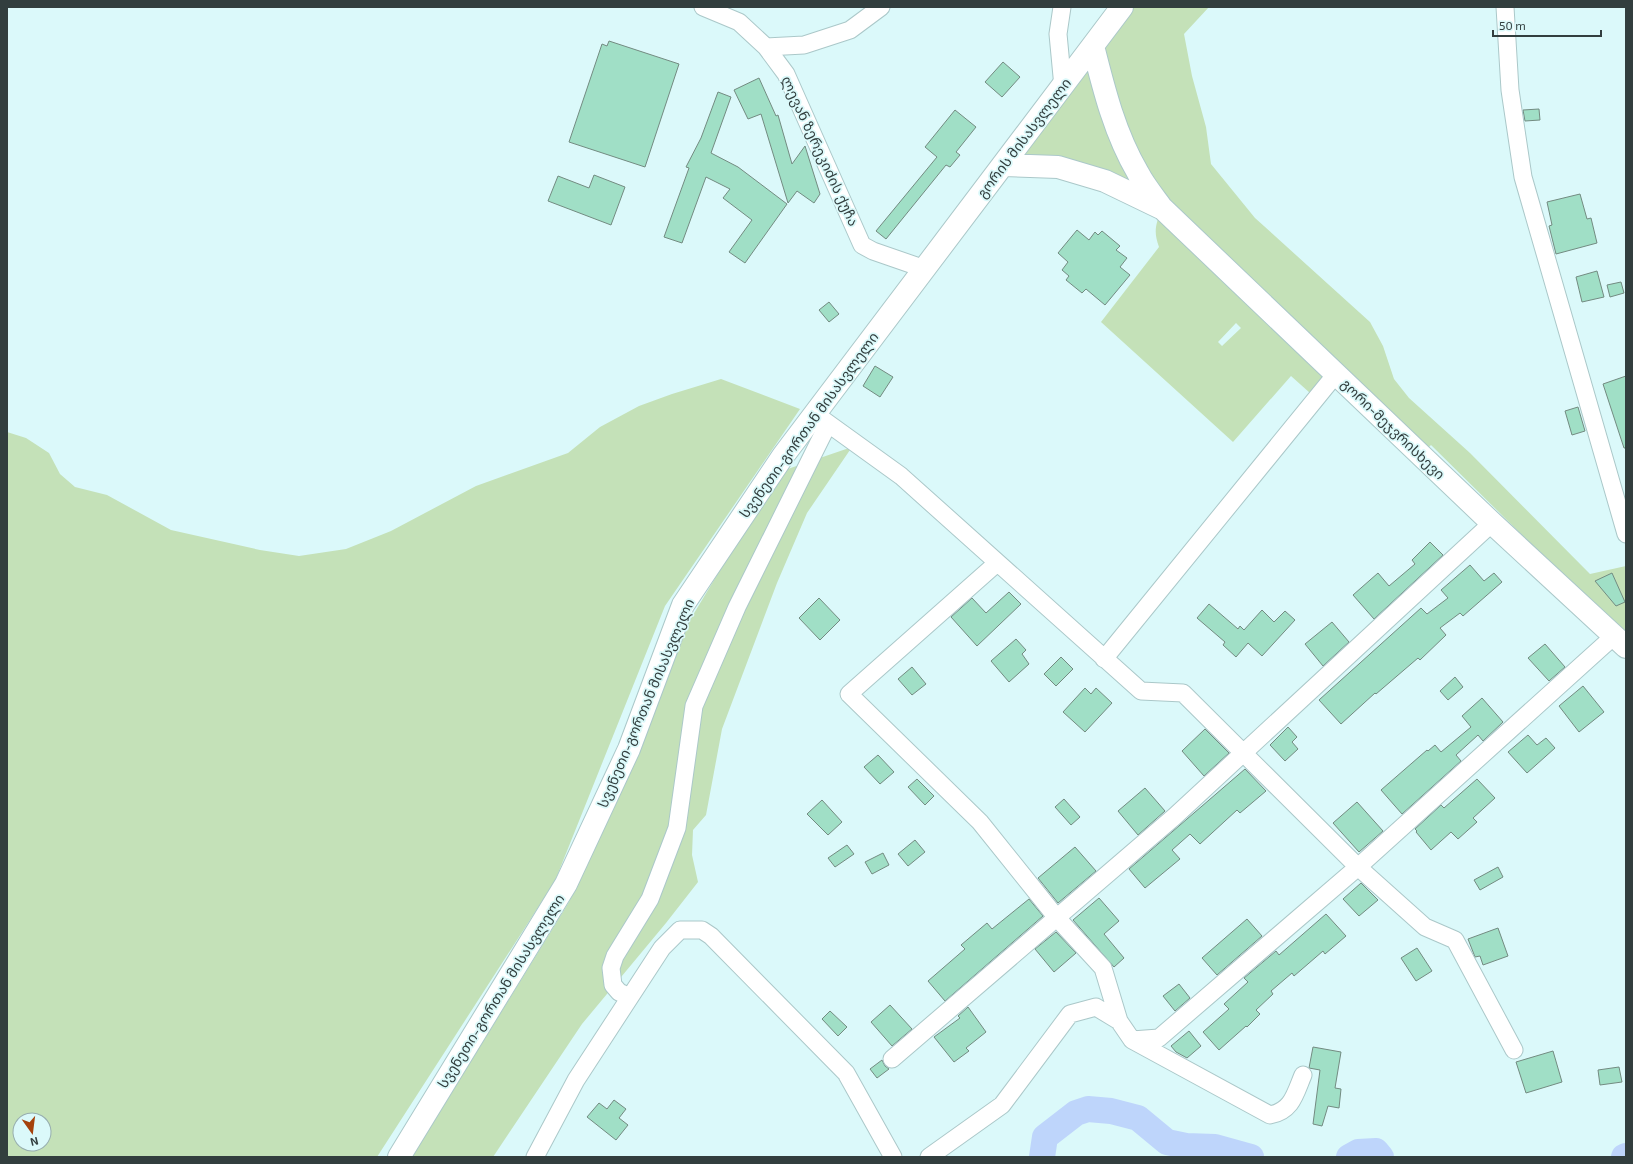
<svg xmlns="http://www.w3.org/2000/svg" width="1633" height="1164" font-family="'Exo 2','Noto Sans Georgian',sans-serif">
<style>
.green{fill:#c4e1b8;fill-rule:evenodd}
.lines{fill:none;stroke-linecap:round;stroke-linejoin:round}
.river{stroke:#bed5fb;stroke-width:26}
.building{fill:#a0dfc6;stroke:#738b81}
.street-casing{stroke:#abc8c9;stroke-width:19}
.secondary-casing{stroke:#abc8c9;stroke-width:24}
.street{stroke:#fff;stroke-width:17}
.secondary{stroke:#fff;stroke-width:22}
.labels{text-anchor:middle;stroke-width:3.5;stroke-linejoin:round;paint-order:stroke}
.street-label{font-size:14px;fill:#323e3e;stroke:#dbf9fa}
</style>
<rect width="100%" height="100%" fill="#dbf9fa"/>
<path class="green" d="M 1122,7 L 1209,7 L 1184,34 L 1192,76 L 1206,127 L 1211,164 L 1255,218 L 1370,322 L 1383,346 L 1394,379 L 1409,398 L 1470,453 L 1590,574 L 1626,566 L 1626,633 L 1605,617 L 1431,445 L 1421,455 L 1336,374 L 1310,393 L 1291,376 L 1233,442 L 1101,322 L 1159,247 C 1153,231 1156,224 1162,208 L 1105,181 L 1004,165 ZM 1236,323 L 1241,328 L 1222,346 L 1218,342 Z
M 721,379 L 800,409 L 665,606 L 555,881 L 377,1157 L 7,1157 L 7,432 L 26,438 L 49,453 L 60,474 L 75,487 L 107,495 L 171,530 L 260,550 L 299,556 L 346,549 L 391,531 L 476,486 L 568,453 L 600,427 L 639,406 L 672,394 ZM 20,1120 L 44,1120 L 44,1144 L 20,1144 Z
M 852,447 L 807,513 L 777,583 L 722,729 L 706,815 L 693,830 L 692,855 L 698,882 L 666,923 L 582,1024 L 493,1157 L 412,1157 L 569,902 L 644,739 L 690,620 L 779,472 Z"/>
<g class="lines">
<path class="river" d="M 1042,1157 L 1045,1137 L 1076,1113 L 1088,1109 L 1111,1111 L 1138,1118 L 1167,1142 L 1186,1146 L 1215,1147 L 1251,1157
M 1349,1157 L 1358,1152 L 1376,1151 L 1381,1157
M 1624,1157 L 1626,1156"/>
</g>
<path class="building" d="M 609,41 L 679,64 L 645,167 L 569,142 L 602,44 L 607,46 Z
M 1003,62 L 1020,77 L 1002,97 L 985,82 Z
M 759,78 L 776,116 L 778,115 L 792,164 L 805,146 L 820,194 L 814,203 L 797,191 L 788,203 L 761,114 L 748,119 L 734,90 Z
M 718,92 L 731,97 L 711,153 L 738,167 L 787,204 L 745,263 L 729,252 L 752,220 L 723,198 L 730,189 L 706,177 L 682,243 L 664,237 L 689,168 L 686,167 L 701,138 Z
M 1539,109 L 1540,120 L 1525,121 L 1523,110 Z
M 955,110 L 976,127 L 956,152 L 960,155 L 950,167 L 946,165 L 886,239 L 876,231 L 937,157 L 925,147 Z
M 594,175 L 625,187 L 611,225 L 548,201 L 558,176 L 589,188 Z
M 1580,194 L 1587,219 L 1591,218 L 1597,243 L 1556,254 L 1549,226 L 1552,225 L 1547,202 Z
M 1077,230 L 1089,240 L 1095,232 L 1098,235 L 1102,231 L 1120,246 L 1116,250 L 1127,258 L 1120,267 L 1130,275 L 1105,305 L 1086,289 L 1082,293 L 1066,280 L 1069,276 L 1062,270 L 1068,262 L 1058,253 Z
M 1597,271 L 1604,297 L 1582,302 L 1576,277 Z
M 1621,282 L 1624,293 L 1610,297 L 1607,285 Z
M 829,302 L 839,314 L 829,322 L 819,310 Z
M 875,366 L 893,377 L 880,397 L 863,386 Z
M 1626,376 L 1626,448 L 1624,448 L 1603,384 Z
M 1578,407 L 1585,431 L 1572,435 L 1565,411 Z
M 1430,542 L 1443,555 L 1374,619 L 1353,595 L 1378,573 L 1389,586 L 1415,564 L 1412,560 Z
M 1470,565 L 1484,581 L 1494,573 L 1502,582 L 1463,616 L 1460,613 L 1440,628 L 1446,635 L 1420,660 L 1418,658 L 1376,694 L 1375,693 L 1341,724 L 1319,700 L 1421,608 L 1427,614 L 1448,598 L 1441,590 Z
M 1612,573 L 1625,602 L 1616,606 L 1595,581 Z
M 1009,592 L 1021,604 L 977,646 L 951,617 L 972,598 L 986,613 Z
M 819,598 L 840,620 L 820,640 L 799,618 Z
M 1209,604 L 1238,629 L 1240,626 L 1244,630 L 1262,610 L 1274,622 L 1285,611 L 1295,620 L 1262,656 L 1248,643 L 1236,657 L 1223,645 L 1225,642 L 1197,618 Z
M 1332,622 L 1349,642 L 1323,666 L 1305,644 Z
M 1016,639 L 1026,650 L 1022,654 L 1029,664 L 1009,682 L 991,661 Z
M 1545,644 L 1565,667 L 1549,681 L 1528,658 Z
M 1061,657 L 1073,669 L 1056,686 L 1044,674 Z
M 912,667 L 926,684 L 912,695 L 898,679 Z
M 1455,677 L 1463,687 L 1448,700 L 1440,691 Z
M 1583,686 L 1604,712 L 1579,732 L 1559,706 Z
M 1085,688 L 1091,694 L 1096,688 L 1112,703 L 1085,732 L 1063,712 Z
M 1482,698 L 1503,722 L 1483,741 L 1478,735 L 1456,755 L 1461,761 L 1402,814 L 1381,790 L 1427,750 L 1428,751 L 1435,745 L 1441,752 L 1471,727 L 1462,716 Z
M 1288,727 L 1297,737 L 1292,742 L 1298,749 L 1285,761 L 1270,745 Z
M 1205,729 L 1229,753 L 1204,776 L 1182,751 Z
M 1528,735 L 1537,745 L 1546,738 L 1555,748 L 1527,773 L 1508,752 Z
M 878,755 L 894,772 L 880,784 L 864,767 Z
M 1245,769 L 1266,791 L 1240,813 L 1237,810 L 1200,844 L 1190,834 L 1172,850 L 1180,859 L 1145,888 L 1129,869 Z
M 917,779 L 934,796 L 925,805 L 908,787 Z
M 1477,779 L 1495,798 L 1473,818 L 1477,822 L 1458,839 L 1451,832 L 1431,850 L 1416,832 L 1417,831 L 1415,829 L 1441,805 L 1444,808 Z
M 1145,788 L 1165,811 L 1138,835 L 1118,811 Z
M 1064,799 L 1080,817 L 1071,825 L 1055,807 Z
M 822,800 L 842,822 L 828,835 L 807,814 Z
M 1357,802 L 1383,831 L 1359,852 L 1333,823 Z
M 915,840 L 925,852 L 908,866 L 898,854 Z
M 847,845 L 854,854 L 835,867 L 828,858 Z
M 1075,847 L 1096,871 L 1058,903 L 1038,878 Z
M 883,853 L 889,865 L 872,874 L 865,862 Z
M 1498,867 L 1503,877 L 1480,890 L 1474,880 Z
M 1361,883 L 1378,900 L 1359,916 L 1343,899 Z
M 1099,898 L 1119,921 L 1104,934 L 1124,958 L 1114,967 L 1073,920 Z
M 1029,899 L 1043,916 L 945,1001 L 928,981 L 965,949 L 961,945 L 987,923 L 992,929 Z
M 1326,914 L 1346,936 L 1325,954 L 1323,951 L 1294,976 L 1292,973 L 1271,991 L 1273,994 L 1256,1010 L 1260,1014 L 1247,1027 L 1246,1026 L 1219,1050 L 1203,1032 L 1229,1009 L 1224,1004 L 1248,982 L 1244,978 L 1276,951 L 1279,955 Z
M 1247,919 L 1262,936 L 1217,975 L 1202,958 Z
M 1498,928 L 1508,956 L 1483,965 L 1480,956 L 1475,957 L 1468,939 Z
M 1056,932 L 1076,953 L 1054,972 L 1035,949 Z
M 1417,948 L 1432,971 L 1416,981 L 1401,958 Z
M 1179,984 L 1190,998 L 1175,1011 L 1163,996 Z
M 890,1005 L 912,1029 L 892,1046 L 871,1022 Z
M 968,1007 L 986,1032 L 966,1048 L 969,1051 L 954,1062 L 934,1037 L 960,1018 L 958,1016 Z
M 830,1011 L 847,1027 L 838,1036 L 822,1019 Z
M 1189,1031 L 1201,1046 L 1187,1058 L 1176,1052 L 1171,1046 Z
M 1313,1047 L 1341,1052 L 1335,1088 L 1341,1089 L 1339,1108 L 1328,1106 L 1322,1126 L 1313,1124 L 1320,1070 L 1309,1068 Z
M 1553,1051 L 1562,1082 L 1526,1093 L 1516,1062 Z
M 882,1060 L 885,1066 L 889,1069 L 877,1078 L 870,1069 Z
M 1619,1067 L 1622,1082 L 1600,1085 L 1598,1070 Z
M 614,1100 L 626,1109 L 619,1118 L 628,1125 L 616,1140 L 587,1117 L 599,1103 L 607,1109 Z"/>
<g class="lines">
<defs>
<path id="street" d="M 703,7 L 739,22 L 766,47 L 786,74 L 862,245 L 873,251 L 925,269
M 1062,7 L 1058,34 L 1063,87
M 1505,7 L 1510,90 L 1523,177 L 1626,534
M 766,47 L 804,45 L 850,30 L 881,7
M 815,414 L 901,476 L 1141,691 L 1183,693 L 1358,867 L 1425,927 L 1455,940 L 1514,1050
M 997,563 L 849,694 L 980,822 L 1057,918 L 1103,968 L 1119,1021 L 1132,1040 L 1159,1038 L 1358,867 L 1614,636
M 1104,659 L 1336,374
M 630,997 L 619,992 L 613,985 L 611,968 L 615,956 L 650,899 L 677,828 L 694,706 L 737,607 L 828,424
M 1132,1040 L 1270,1115 C 1292,1111 1295,1094 1303,1075
M 892,1059 L 1174,817 L 1492,523
M 535,1157 L 576,1080 L 662,948 L 680,930 L 702,930 L 711,936 L 846,1073 L 893,1157
M 929,1157 L 1002,1105 L 1070,1014 L 1096,1007 L 1119,1021"/>
<path id="secondary" d="M 1093,46 C 1104,90 1115,134 1138,173 C 1144,185 1154,197 1162,208 L 1492,523 L 1626,647
M 1004,165 L 1058,167 L 1105,181 L 1161,208
M 399,1157 L 566,884 L 629,749 L 683,605 L 783,456 L 1122,7"/>
</defs>
<use href="#street" class="street-casing"/>
<use href="#secondary" class="secondary-casing"/>
<use href="#street" class="street"/>
<use href="#secondary" class="secondary"/>
</g>
<g class="labels">
<g class="street-label">
<text transform="translate(1024 138) rotate(-53)" y="5">გორის მისასვლელი</text>
<text transform="translate(820 151) rotate(65)" y="5">ლევან ზერეკიძის ქუჩა</text>
<text transform="translate(809 425) rotate(-54)" y="5">სვენეთი-გორთან მისასვლელი</text>
<text transform="translate(1393 429) rotate(44)" y="5">გორი-მეჯვრისხევი</text>
<text transform="translate(646 703) rotate(-67)" y="5">სვენეთი-გორთან მისასვლელი</text>
<text transform="translate(501 991) rotate(-58)" y="5">სვენეთი-გორთან მისასვლელი</text>
</g>
</g>
<rect width="1633" height="1164" fill="none" stroke="#323e3e" stroke-width="16"/>
<g transform="translate(32 1132) rotate(166)"><circle r="19" fill="#dbf9fa" stroke="#97aeaf"/>
<path d="M0-3L7 15L0 10L-7 15Z" fill="#a5420c"/>
<text y="-6" font-size="11" font-weight="bold" text-anchor="middle" fill="#323e3e">N</text>
</g>
<path d="M1493 30v6h108v-6" fill="none" stroke="#323e3e" stroke-width="2"/>
<text x="1499" y="30" font-size="12" fill="#323e3e" stroke="#dbf9fa" stroke-width="3" paint-order="stroke">50 m</text>
</svg>
